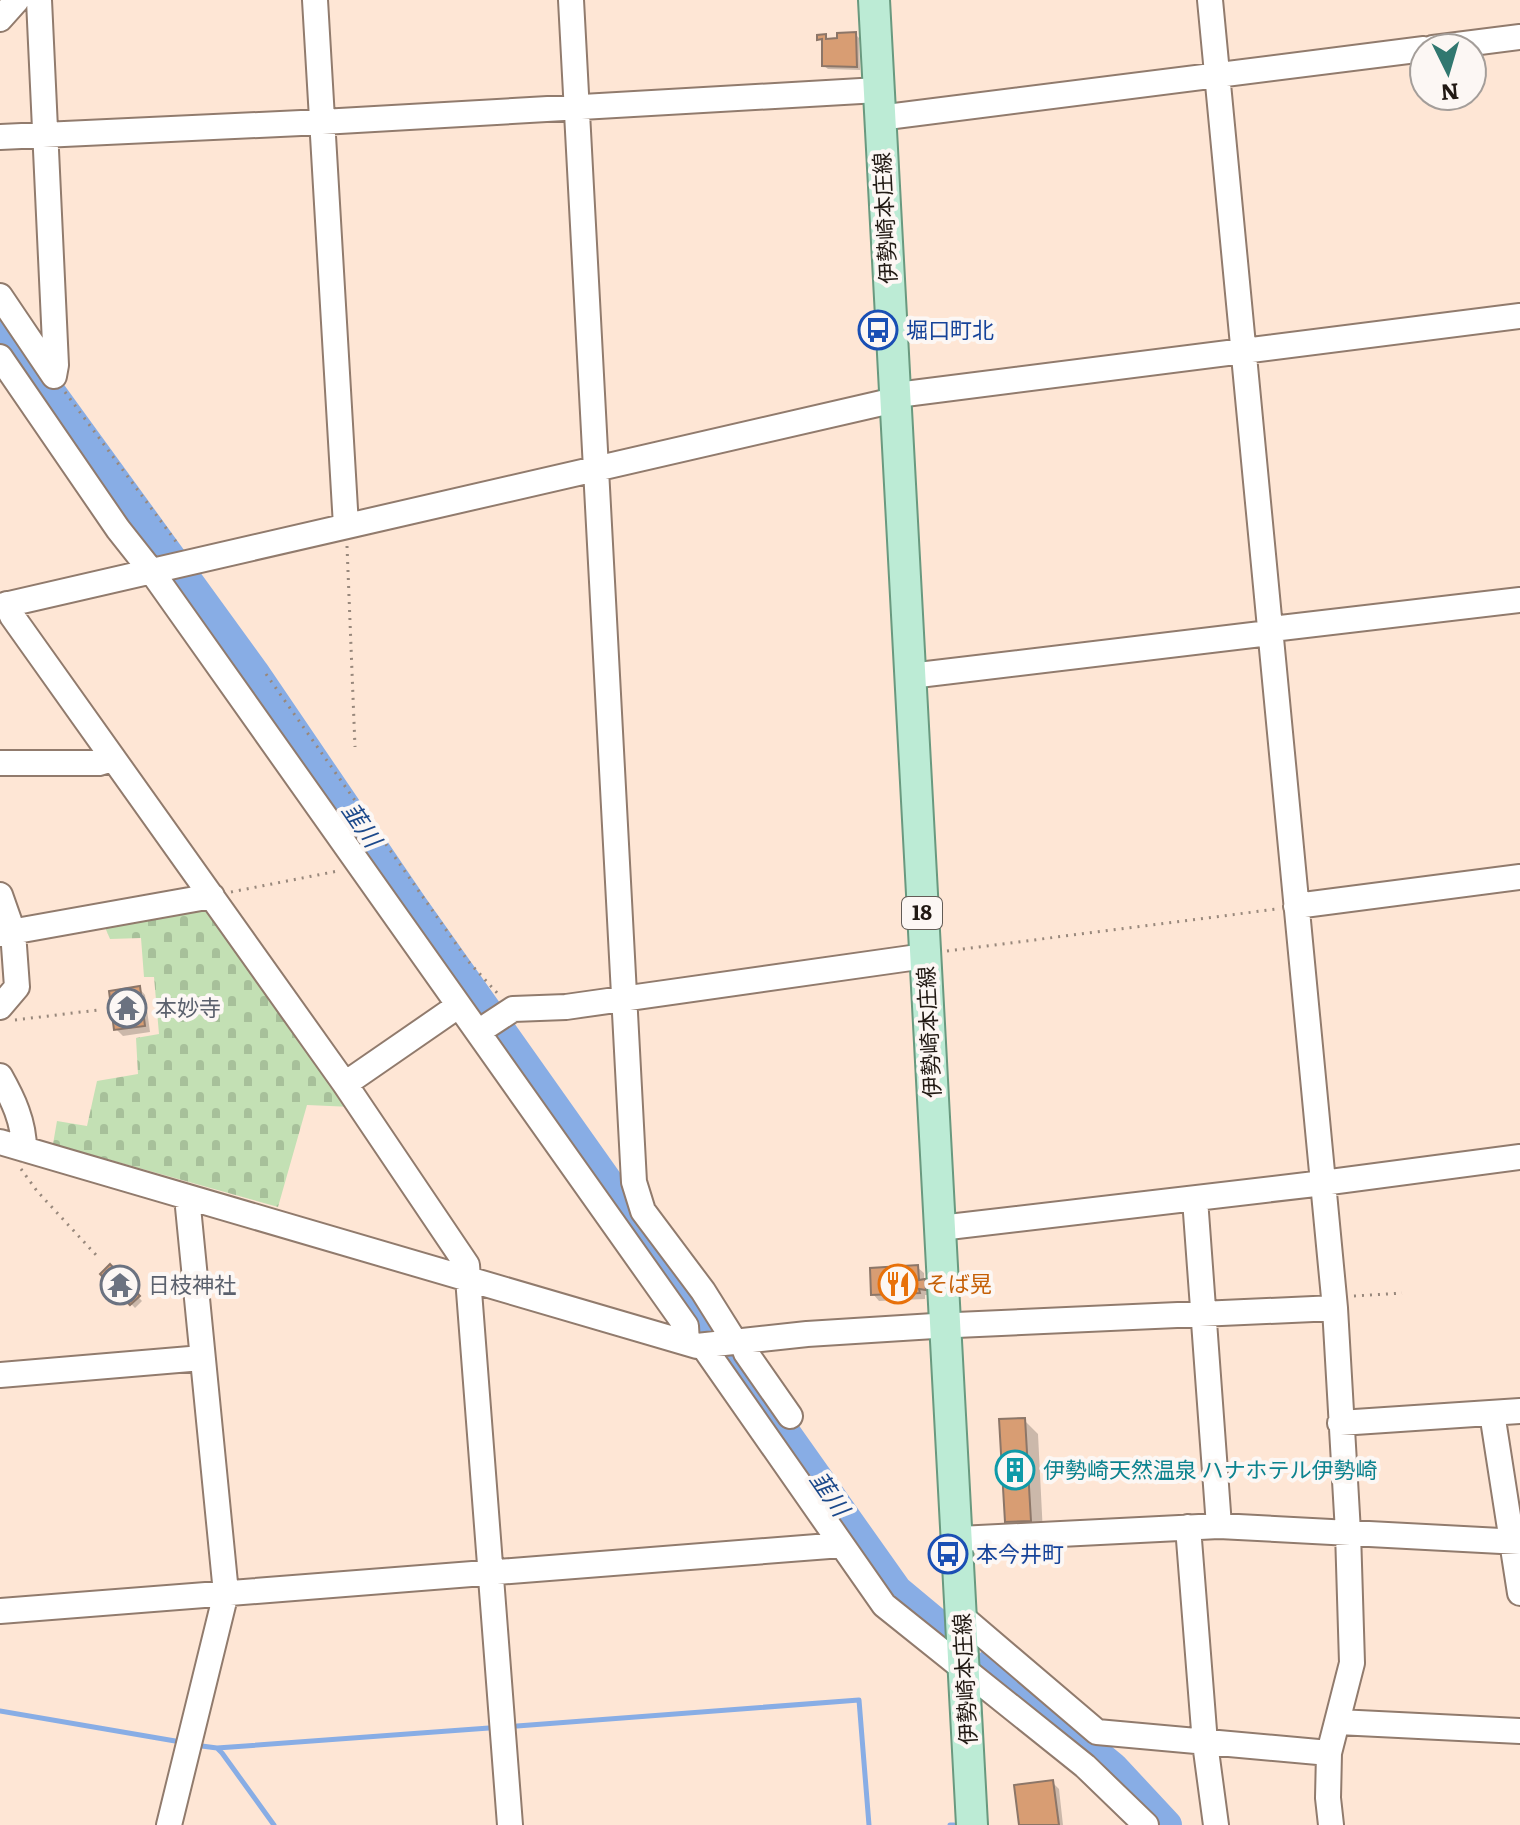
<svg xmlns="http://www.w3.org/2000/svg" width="1520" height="1825" font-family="Literata,'Noto Sans JP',serif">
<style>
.cemetery{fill:url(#cemetery-stones)}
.shadow{fill:#0003}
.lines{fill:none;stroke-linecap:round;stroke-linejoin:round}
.stream{stroke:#88ade5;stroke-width:5}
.river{stroke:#88ade5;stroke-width:30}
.building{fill:#d89d73;stroke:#8c7668;stroke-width:2}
.minor-casing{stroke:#917b6d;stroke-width:28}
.major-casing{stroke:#69997f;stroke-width:34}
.path{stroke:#98887c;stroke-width:3;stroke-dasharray:2 6;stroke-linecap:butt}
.minor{stroke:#fff;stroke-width:24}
.major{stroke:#bcebd5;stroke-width:30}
.labels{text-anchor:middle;stroke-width:8;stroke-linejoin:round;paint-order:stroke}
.shield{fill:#fcf7f4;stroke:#635c56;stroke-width:2}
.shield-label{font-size:20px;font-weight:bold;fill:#211913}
.street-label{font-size:22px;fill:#211913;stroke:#fcf7f4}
.transit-label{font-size:22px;fill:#164399;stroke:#fcf7f4;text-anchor:start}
.worship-label{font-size:22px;fill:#5b616d;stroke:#fcf7f4;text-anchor:start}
.food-label{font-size:22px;fill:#c56008;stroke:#fcf7f4;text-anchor:start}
.culture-label{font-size:22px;fill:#0d838f;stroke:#fcf7f4;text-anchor:start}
.water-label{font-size:24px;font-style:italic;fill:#1c498b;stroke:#fcf7f4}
</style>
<defs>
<pattern id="cemetery-stones" width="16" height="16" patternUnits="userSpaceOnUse" patternTransform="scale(2)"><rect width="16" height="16" fill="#c3e0b4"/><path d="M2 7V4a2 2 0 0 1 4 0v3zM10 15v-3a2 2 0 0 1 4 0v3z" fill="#a7c09a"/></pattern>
</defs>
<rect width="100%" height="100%" fill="#fee6d5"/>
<path class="cemetery" d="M 208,902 L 352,1107 L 307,1105 L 278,1207 L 53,1144 L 57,1121 L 87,1126 L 97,1081 L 138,1074 L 136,1038 L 159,1034 L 154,977 L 144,977 L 141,938 L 110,939 L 104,925 Z"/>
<path class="shadow" d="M 855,34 L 859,38 L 860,70 L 828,69 L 824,66 L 824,43 L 819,39 L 825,36 L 830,41 Z
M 139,988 L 145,995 L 150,1032 L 123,1036 L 116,1029 Z
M 110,1267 L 142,1301 L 135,1308 L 103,1274 Z
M 917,1267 L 924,1273 L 924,1281 L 931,1288 L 932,1295 L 925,1295 L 925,1299 L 879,1301 L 873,1294 Z
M 1024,1420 L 1038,1434 L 1043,1534 L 1021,1534 L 1007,1521 Z
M 1052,1782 L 1059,1789 L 1063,1825 L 1021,1825 Z"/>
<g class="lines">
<path class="stream" d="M 0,1711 L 181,1742
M 517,1726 L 859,1700 L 869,1825
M 194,1745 L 217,1748 L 222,1753 L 274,1825
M 217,1748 L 489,1728
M 950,1825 L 954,1825"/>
<path class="river" d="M 0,322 L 254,672 L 413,906 L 715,1333
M 730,1354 L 897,1590 L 939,1625
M 989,1665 L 1113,1767 L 1167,1825"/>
</g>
<path class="building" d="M 856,32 L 857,67 L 822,66 L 822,39 L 817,40 L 817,35 L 826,34 L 826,39 L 837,38 L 837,33 Z
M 140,986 L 145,1026 L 114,1030 L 109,991 Z
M 110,1264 L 140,1296 L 130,1305 L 100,1274 Z
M 918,1265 L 919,1280 L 925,1279 L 926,1290 L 919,1289 L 920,1293 L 871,1295 L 870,1268 Z
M 1025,1418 L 1031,1521 L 1005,1522 L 999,1419 Z
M 1053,1780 L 1059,1825 L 1019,1825 L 1014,1785 Z"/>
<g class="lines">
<defs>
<path id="minor" d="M 39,0 L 56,365 L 54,376
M 315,0 L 346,526
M 571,0 L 634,1182 L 643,1211 L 703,1291 L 735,1342
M 1210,0 L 1335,1308 L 1348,1532 L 1352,1663 L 1329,1753 L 1328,1798 L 1331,1825
M 0,19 L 17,0
M 1433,48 L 1520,37
M 879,118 L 1424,49
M 0,137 L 322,122 L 878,90
M 0,296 L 54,376
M 0,357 L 118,529 L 152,572 L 686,1326 L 687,1343
M 7,604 L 12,616 L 345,1084 L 467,1265 L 510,1825
M 0,606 L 895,400 L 905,394 L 1520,316
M 910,676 L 1261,634 L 1272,629 L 1520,600
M 0,763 L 99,763 L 112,759
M 0,895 L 13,932 L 17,987 L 0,1007
M 1296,906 L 1520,877
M 0,934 L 212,896
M 478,1032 L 513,1009 L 566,1007 L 925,956
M 0,1076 C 13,1099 24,1122 24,1149
M 345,1084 L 458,1006
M 0,1142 L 697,1346 L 807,1334 L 934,1326 L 1335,1308
M 1195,1199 L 1219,1526
M 940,1228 L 1315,1184 L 1520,1157
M 742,1342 L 746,1353 L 790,1416
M 703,1346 L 884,1605 L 1085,1766 L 1146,1825
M 0,1375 L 202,1358
M 1492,1413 L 1520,1593
M 1340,1423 L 1520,1411
M 1188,1527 L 1205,1743 L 1216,1825
M 959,1539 L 1219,1526 L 1520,1542
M 0,1611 L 842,1545
M 962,1617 L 1097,1732 L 1329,1753
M 1338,1722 L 1520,1731
M 169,1825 L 226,1593 L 187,1197"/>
<path id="major" d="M 874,0 L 972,1825"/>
</defs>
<use href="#minor" class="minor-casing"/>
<use href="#major" class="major-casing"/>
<path class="path" d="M 65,392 L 177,543
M 347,546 L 355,747
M 266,674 L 468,961 L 499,995
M 231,892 L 338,871
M 947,951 L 1277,909
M 15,1020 L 98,1010
M 21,1169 L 37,1191 L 97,1256
M 1354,1296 L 1402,1293"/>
<use href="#minor" class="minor"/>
<use href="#major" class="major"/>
</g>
<defs>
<symbol id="bus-ring" viewBox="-11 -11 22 22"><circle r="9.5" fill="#fcf7f4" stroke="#1a4fb4" stroke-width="1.5"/><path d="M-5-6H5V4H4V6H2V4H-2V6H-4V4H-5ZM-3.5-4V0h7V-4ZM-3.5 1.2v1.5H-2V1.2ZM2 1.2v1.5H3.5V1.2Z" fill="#1a4fb4"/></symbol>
<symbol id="temple-ring" viewBox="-11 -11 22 22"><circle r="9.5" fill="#fcf7f4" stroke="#6b7280" stroke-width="1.5"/><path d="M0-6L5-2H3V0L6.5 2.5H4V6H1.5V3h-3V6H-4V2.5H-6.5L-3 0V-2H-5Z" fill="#6b7280"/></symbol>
<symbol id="restaurant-ring" viewBox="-11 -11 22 22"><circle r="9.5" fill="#fcf7f4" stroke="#e8710a" stroke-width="1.5"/><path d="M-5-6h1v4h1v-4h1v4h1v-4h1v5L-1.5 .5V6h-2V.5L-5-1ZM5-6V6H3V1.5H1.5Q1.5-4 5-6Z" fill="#e8710a"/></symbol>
<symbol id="building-ring" viewBox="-11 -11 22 22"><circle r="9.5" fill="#fcf7f4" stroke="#0f9aa8" stroke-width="1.5"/><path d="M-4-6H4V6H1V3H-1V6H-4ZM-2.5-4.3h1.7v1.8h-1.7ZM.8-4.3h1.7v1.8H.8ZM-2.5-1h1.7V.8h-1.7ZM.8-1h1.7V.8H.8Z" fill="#0f9aa8"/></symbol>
</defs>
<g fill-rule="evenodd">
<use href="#bus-ring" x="856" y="308" width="44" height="44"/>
<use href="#temple-ring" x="105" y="986" width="44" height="44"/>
<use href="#restaurant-ring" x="876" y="1262" width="44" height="44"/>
<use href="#temple-ring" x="98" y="1263" width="44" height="44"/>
<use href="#building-ring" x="993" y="1448" width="44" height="44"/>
<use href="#bus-ring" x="926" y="1532" width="44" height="44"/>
</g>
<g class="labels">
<rect class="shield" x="902" y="897" width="40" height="32" rx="6"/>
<g class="shield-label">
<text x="922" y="920">18</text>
</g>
<g class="street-label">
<text transform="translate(885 218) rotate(-93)" y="8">伊勢崎本庄線</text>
<text transform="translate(929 1032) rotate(-93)" y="8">伊勢崎本庄線</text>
<text transform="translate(965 1679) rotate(-93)" y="8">伊勢崎本庄線</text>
</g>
<g class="transit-label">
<text x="906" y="338">堀口町北</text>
<text x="976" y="1562">本今井町</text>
</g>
<g class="worship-label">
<text x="155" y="1016">本妙寺</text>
<text x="148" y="1293">日枝神社</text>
</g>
<g class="food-label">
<text x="926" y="1292">そば晃</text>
</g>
<g class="culture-label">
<text x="1043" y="1478">伊勢崎天然温泉 ハナホテル伊勢崎</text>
</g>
<g class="water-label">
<text transform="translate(361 825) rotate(55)" y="8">韮川</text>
<text transform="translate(829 1494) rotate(55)" y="8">韮川</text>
</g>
</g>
<g transform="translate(1448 72) rotate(175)"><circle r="38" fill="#fcf7f4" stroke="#a49e9a" stroke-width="2"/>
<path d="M0-6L14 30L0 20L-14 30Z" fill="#317870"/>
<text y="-12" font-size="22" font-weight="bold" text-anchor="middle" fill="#211913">N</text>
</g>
</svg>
